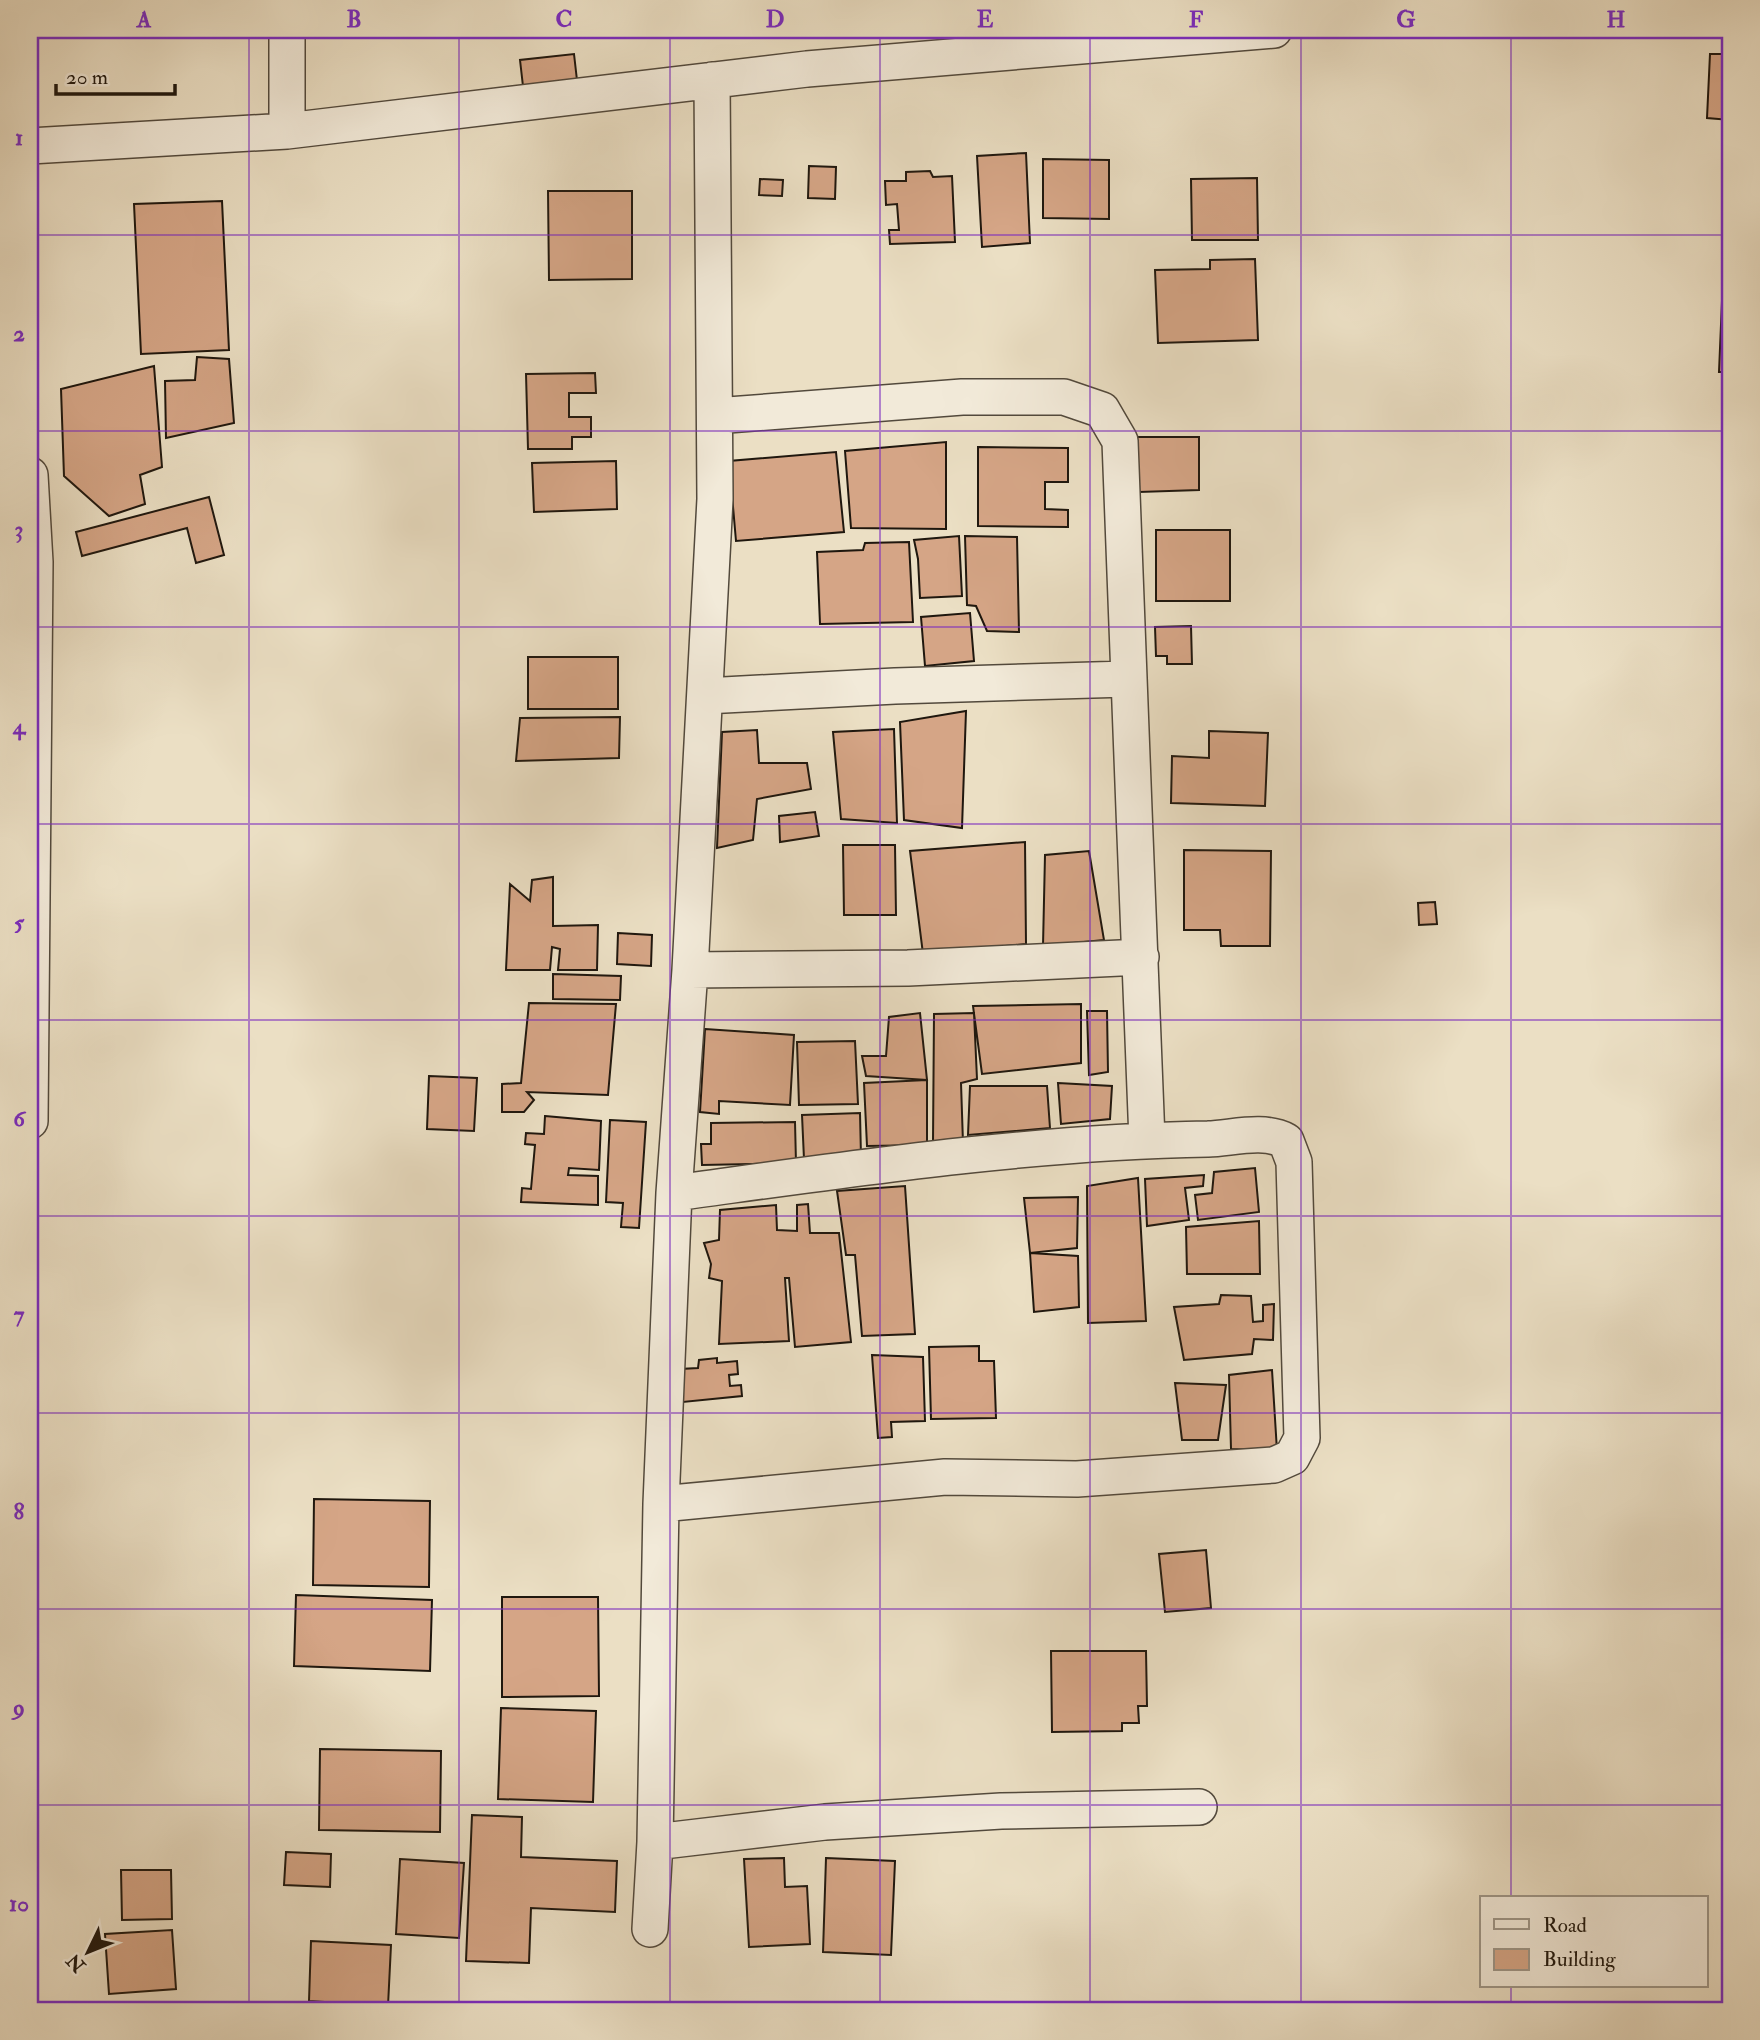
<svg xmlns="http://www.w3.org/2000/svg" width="1760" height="2040" font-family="'IM FELL Double Pica',serif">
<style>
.building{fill:#d5a586;stroke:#1f170e;stroke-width:2}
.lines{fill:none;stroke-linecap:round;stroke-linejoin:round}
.street-casing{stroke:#52493c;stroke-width:38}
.street{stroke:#f2ead9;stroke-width:35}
.grid{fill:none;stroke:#7b2cbf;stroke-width:2;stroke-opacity:0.55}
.neatline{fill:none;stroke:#7b2cbf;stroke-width:2.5}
.grid-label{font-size:23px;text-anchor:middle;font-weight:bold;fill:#7b2cbf}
</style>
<rect width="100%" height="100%" fill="#ebdfc4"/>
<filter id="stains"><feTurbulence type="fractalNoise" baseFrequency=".00286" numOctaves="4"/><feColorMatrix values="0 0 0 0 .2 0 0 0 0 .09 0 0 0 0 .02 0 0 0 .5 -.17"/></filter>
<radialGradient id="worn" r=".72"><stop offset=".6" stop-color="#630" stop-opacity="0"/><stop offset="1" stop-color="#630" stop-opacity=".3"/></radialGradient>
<path class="building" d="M 574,54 L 578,89 L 524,95 L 520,60 Z
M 1710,54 L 1730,54 L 1730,120 L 1707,118 Z
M 1026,153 L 1030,243 L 982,247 L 977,156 Z
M 1043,159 L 1109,160 L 1109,219 L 1043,218 Z
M 809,166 L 836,167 L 835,199 L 808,198 Z
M 930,171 L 933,177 L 952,176 L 955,242 L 890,244 L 889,230 L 899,230 L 897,204 L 886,205 L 885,181 L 906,181 L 906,172 Z
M 1257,178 L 1258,240 L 1192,240 L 1191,179 Z
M 760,179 L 783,180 L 782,196 L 759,195 Z
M 548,191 L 632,191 L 632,279 L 549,280 Z
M 222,201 L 229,350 L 141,354 L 134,204 Z
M 1255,259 L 1258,340 L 1158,343 L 1155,270 L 1210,269 L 1210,260 Z
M 1722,301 L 1730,301 L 1730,372 L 1719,372 Z
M 197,357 L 229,359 L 234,423 L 166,438 L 165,381 L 195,380 Z
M 154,366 L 162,467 L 140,475 L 145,504 L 109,516 L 64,476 L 61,389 Z
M 595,373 L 596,393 L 569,393 L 569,417 L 591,417 L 591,437 L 572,437 L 572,449 L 528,449 L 526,374 Z
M 1137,437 L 1199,437 L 1199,490 L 1139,492 Z
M 946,442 L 946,529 L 851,528 L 845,451 Z
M 978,447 L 1068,448 L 1068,482 L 1045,482 L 1045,509 L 1068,510 L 1068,527 L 978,526 Z
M 836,452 L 844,532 L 736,541 L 729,461 Z
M 616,461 L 617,509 L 534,512 L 532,463 Z
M 209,497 L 224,555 L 196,563 L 187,528 L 82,556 L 76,532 Z
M 1156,530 L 1230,530 L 1230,601 L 1156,601 Z
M 959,536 L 962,596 L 920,598 L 918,559 L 914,540 Z
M 965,536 L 1017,537 L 1019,632 L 987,631 L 976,606 L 967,605 Z
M 909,542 L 913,622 L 820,624 L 817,552 L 863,550 L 865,543 Z
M 970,613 L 974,661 L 925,666 L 921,617 Z
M 1191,626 L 1192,664 L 1167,664 L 1167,656 L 1156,656 L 1155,627 Z
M 528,657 L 618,657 L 618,709 L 528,709 Z
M 966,711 L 962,828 L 904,820 L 900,722 Z
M 620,717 L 619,758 L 516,761 L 520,718 Z
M 894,729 L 897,823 L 841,819 L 833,732 Z
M 757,730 L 759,763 L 807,763 L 811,789 L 757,799 L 753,840 L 717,848 L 722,732 Z
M 1209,731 L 1268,733 L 1265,806 L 1171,803 L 1172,756 L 1209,758 Z
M 815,812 L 819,836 L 780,842 L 779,816 Z
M 1025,842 L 1026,944 L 923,954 L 910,851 Z
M 843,845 L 895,845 L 896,915 L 844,915 Z
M 1184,850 L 1271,851 L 1270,946 L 1221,946 L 1220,930 L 1184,930 Z
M 1089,851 L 1104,940 L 1043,946 L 1045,855 Z
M 553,877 L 553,926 L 598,925 L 597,970 L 558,970 L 560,949 L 552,947 L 550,970 L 506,970 L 510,884 L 530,901 L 532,880 Z
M 1435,902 L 1437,924 L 1419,925 L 1418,903 Z
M 618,933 L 652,935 L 651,966 L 617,964 Z
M 553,974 L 621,976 L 620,1000 L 553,999 Z
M 529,1003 L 616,1004 L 608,1095 L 527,1092 L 534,1100 L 524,1112 L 502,1112 L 502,1084 L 521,1083 Z
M 1081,1004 L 1081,1063 L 982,1074 L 973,1006 Z
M 1087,1011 L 1107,1011 L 1108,1072 L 1089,1075 Z
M 920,1013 L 927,1080 L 866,1076 L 862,1056 L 886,1056 L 889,1017 Z
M 974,1013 L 977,1079 L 961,1083 L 963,1143 L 933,1142 L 934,1014 Z
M 705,1029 L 794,1035 L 790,1105 L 719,1101 L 719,1114 L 700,1112 Z
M 855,1041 L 858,1104 L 799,1105 L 797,1042 Z
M 429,1076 L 477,1078 L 474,1131 L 427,1129 Z
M 927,1080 L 927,1145 L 867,1146 L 864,1083 Z
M 1058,1083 L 1112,1086 L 1110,1119 L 1061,1124 Z
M 970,1086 L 1047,1086 L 1050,1128 L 968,1135 Z
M 860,1113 L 861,1157 L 804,1159 L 802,1115 Z
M 545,1116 L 601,1121 L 599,1170 L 569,1168 L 568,1175 L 598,1176 L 598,1205 L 521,1202 L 522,1188 L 531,1189 L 535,1145 L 525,1144 L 526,1133 L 544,1134 Z
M 610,1120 L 646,1122 L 639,1228 L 621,1227 L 623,1203 L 606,1202 Z
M 795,1122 L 796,1163 L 702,1165 L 701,1144 L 711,1144 L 711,1123 Z
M 1255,1168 L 1259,1212 L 1198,1220 L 1195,1195 L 1212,1193 L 1214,1172 Z
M 1204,1175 L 1203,1186 L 1185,1188 L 1189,1220 L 1147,1226 L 1145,1179 Z
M 1138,1178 L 1146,1321 L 1088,1323 L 1087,1186 Z
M 905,1186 L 915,1334 L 862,1336 L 855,1255 L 846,1255 L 837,1191 Z
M 1078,1197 L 1077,1248 L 1030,1253 L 1024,1198 Z
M 808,1204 L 810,1233 L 839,1233 L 851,1342 L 795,1347 L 789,1278 L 785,1278 L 789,1341 L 719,1344 L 722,1281 L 709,1278 L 711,1264 L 704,1243 L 719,1240 L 720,1210 L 776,1205 L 777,1230 L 797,1231 L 797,1205 Z
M 1259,1221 L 1260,1274 L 1187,1274 L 1186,1227 Z
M 1030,1253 L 1078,1256 L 1079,1307 L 1034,1312 Z
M 1221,1295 L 1251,1296 L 1253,1322 L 1263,1321 L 1263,1305 L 1274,1304 L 1273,1340 L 1254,1339 L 1252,1354 L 1184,1360 L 1174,1307 L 1219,1304 Z
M 979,1346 L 979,1361 L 994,1361 L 996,1418 L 931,1419 L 929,1347 Z
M 872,1355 L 923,1357 L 925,1421 L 891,1422 L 892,1437 L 878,1438 Z
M 717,1358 L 717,1363 L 737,1361 L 738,1374 L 729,1375 L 730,1386 L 741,1385 L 742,1396 L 683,1402 L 680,1369 L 698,1368 L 699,1360 Z
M 1272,1370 L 1277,1451 L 1231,1449 L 1229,1375 Z
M 1175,1383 L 1226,1385 L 1218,1440 L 1182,1440 Z
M 314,1499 L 430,1501 L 429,1587 L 313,1585 Z
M 1206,1550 L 1211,1608 L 1165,1612 L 1159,1554 Z
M 296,1595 L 432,1600 L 430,1671 L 294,1666 Z
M 502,1597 L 598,1597 L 599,1696 L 502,1697 Z
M 1051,1651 L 1146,1651 L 1147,1706 L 1138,1706 L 1139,1723 L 1122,1723 L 1122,1731 L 1052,1732 Z
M 501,1708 L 596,1711 L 593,1802 L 498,1799 Z
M 320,1749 L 441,1751 L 440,1832 L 319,1830 Z
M 472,1815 L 522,1817 L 521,1857 L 617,1861 L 615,1912 L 531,1908 L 529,1963 L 466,1961 Z
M 286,1852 L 331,1854 L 330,1887 L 284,1885 Z
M 784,1858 L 785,1887 L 807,1886 L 810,1944 L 749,1947 L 744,1859 Z
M 826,1858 L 895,1861 L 891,1955 L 823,1952 Z
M 400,1859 L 464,1863 L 459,1938 L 396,1934 Z
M 121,1870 L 171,1870 L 172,1919 L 122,1920 Z
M 172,1930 L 176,1989 L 109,1994 L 105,1934 Z
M 311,1941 L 391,1945 L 388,2006 L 309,2001 Z"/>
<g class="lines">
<defs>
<path id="street" d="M 287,131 L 287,30
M 30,146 L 287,131 L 807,69 L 1274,30
M 715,416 L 962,397 L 1064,397 L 1102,410 L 1120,441 C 1127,674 1139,907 1147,1140
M 30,475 L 35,562 L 30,1121
M 705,696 L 895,686 L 1127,679
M 690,970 L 908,968 L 1141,957
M 661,1504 L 945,1477 L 1077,1479 L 1274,1465 L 1292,1457 L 1302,1438 L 1294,1162 L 1286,1141 C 1264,1129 1233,1138 1208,1139 C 1029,1142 851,1169 674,1193
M 655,1842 L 825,1822 L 1001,1811 L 1199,1807
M 650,1929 L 655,1842 L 661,1504 L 674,1193 L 690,970 L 715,499 L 712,80"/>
</defs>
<use href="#street" class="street-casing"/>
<use href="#street" class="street"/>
</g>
<path class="grid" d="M 249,30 L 249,2010M 459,30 L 459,2010M 670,30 L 670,2010M 880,30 L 880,2010M 1090,30 L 1090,2010M 1301,30 L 1301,2010M 1511,30 L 1511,1898M 30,235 L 1730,235M 30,431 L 1730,431M 30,627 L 1730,627M 30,824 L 1730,824M 30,1020 L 1730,1020M 30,1216 L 1730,1216M 30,1413 L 1730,1413M 30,1609 L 1730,1609M 30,1805 L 1730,1805M 1511,1986 L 1511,2010"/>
<rect width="1760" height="2040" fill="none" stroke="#ebdfc4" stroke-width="77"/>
<rect x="1480" y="1896" width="228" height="91" fill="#f2ead9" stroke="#9e9688" stroke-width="2"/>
<rect x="1494" y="1919" width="35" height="10" fill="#f2ead9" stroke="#9e9688" stroke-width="2"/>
<text x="1543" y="1932" font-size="21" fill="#1f170e">Road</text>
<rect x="1494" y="1949" width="35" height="21" fill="#d5a586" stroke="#9e9688" stroke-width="2"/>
<text x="1543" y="1966" font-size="21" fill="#1f170e">Building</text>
<g transform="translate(88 1952) rotate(227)" stroke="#f2ead9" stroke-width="5" paint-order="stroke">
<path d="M0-5L12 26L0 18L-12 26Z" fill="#1f170e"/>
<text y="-10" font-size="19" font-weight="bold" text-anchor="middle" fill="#1f170e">N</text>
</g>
<path d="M56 84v10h119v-10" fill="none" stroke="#1f170e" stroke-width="3.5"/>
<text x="66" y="84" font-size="21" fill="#1f170e" stroke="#f2ead9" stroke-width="5" paint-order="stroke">20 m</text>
<rect x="38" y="38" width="1684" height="1964" class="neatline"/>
<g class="grid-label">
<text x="144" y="27">A</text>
<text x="354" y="27">B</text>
<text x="564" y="27">C</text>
<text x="775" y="27">D</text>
<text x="985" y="27">E</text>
<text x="1196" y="27">F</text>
<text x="1406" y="27">G</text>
<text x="1616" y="27">H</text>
<text x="19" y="145">1</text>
<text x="19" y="341">2</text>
<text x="19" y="537">3</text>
<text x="19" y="734">4</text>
<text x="19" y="930">5</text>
<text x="19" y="1126">6</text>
<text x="19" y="1322">7</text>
<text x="19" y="1519">8</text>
<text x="19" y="1715">9</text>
<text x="19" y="1911">10</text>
</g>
<rect width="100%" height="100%" filter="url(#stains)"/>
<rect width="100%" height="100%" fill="url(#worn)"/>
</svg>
